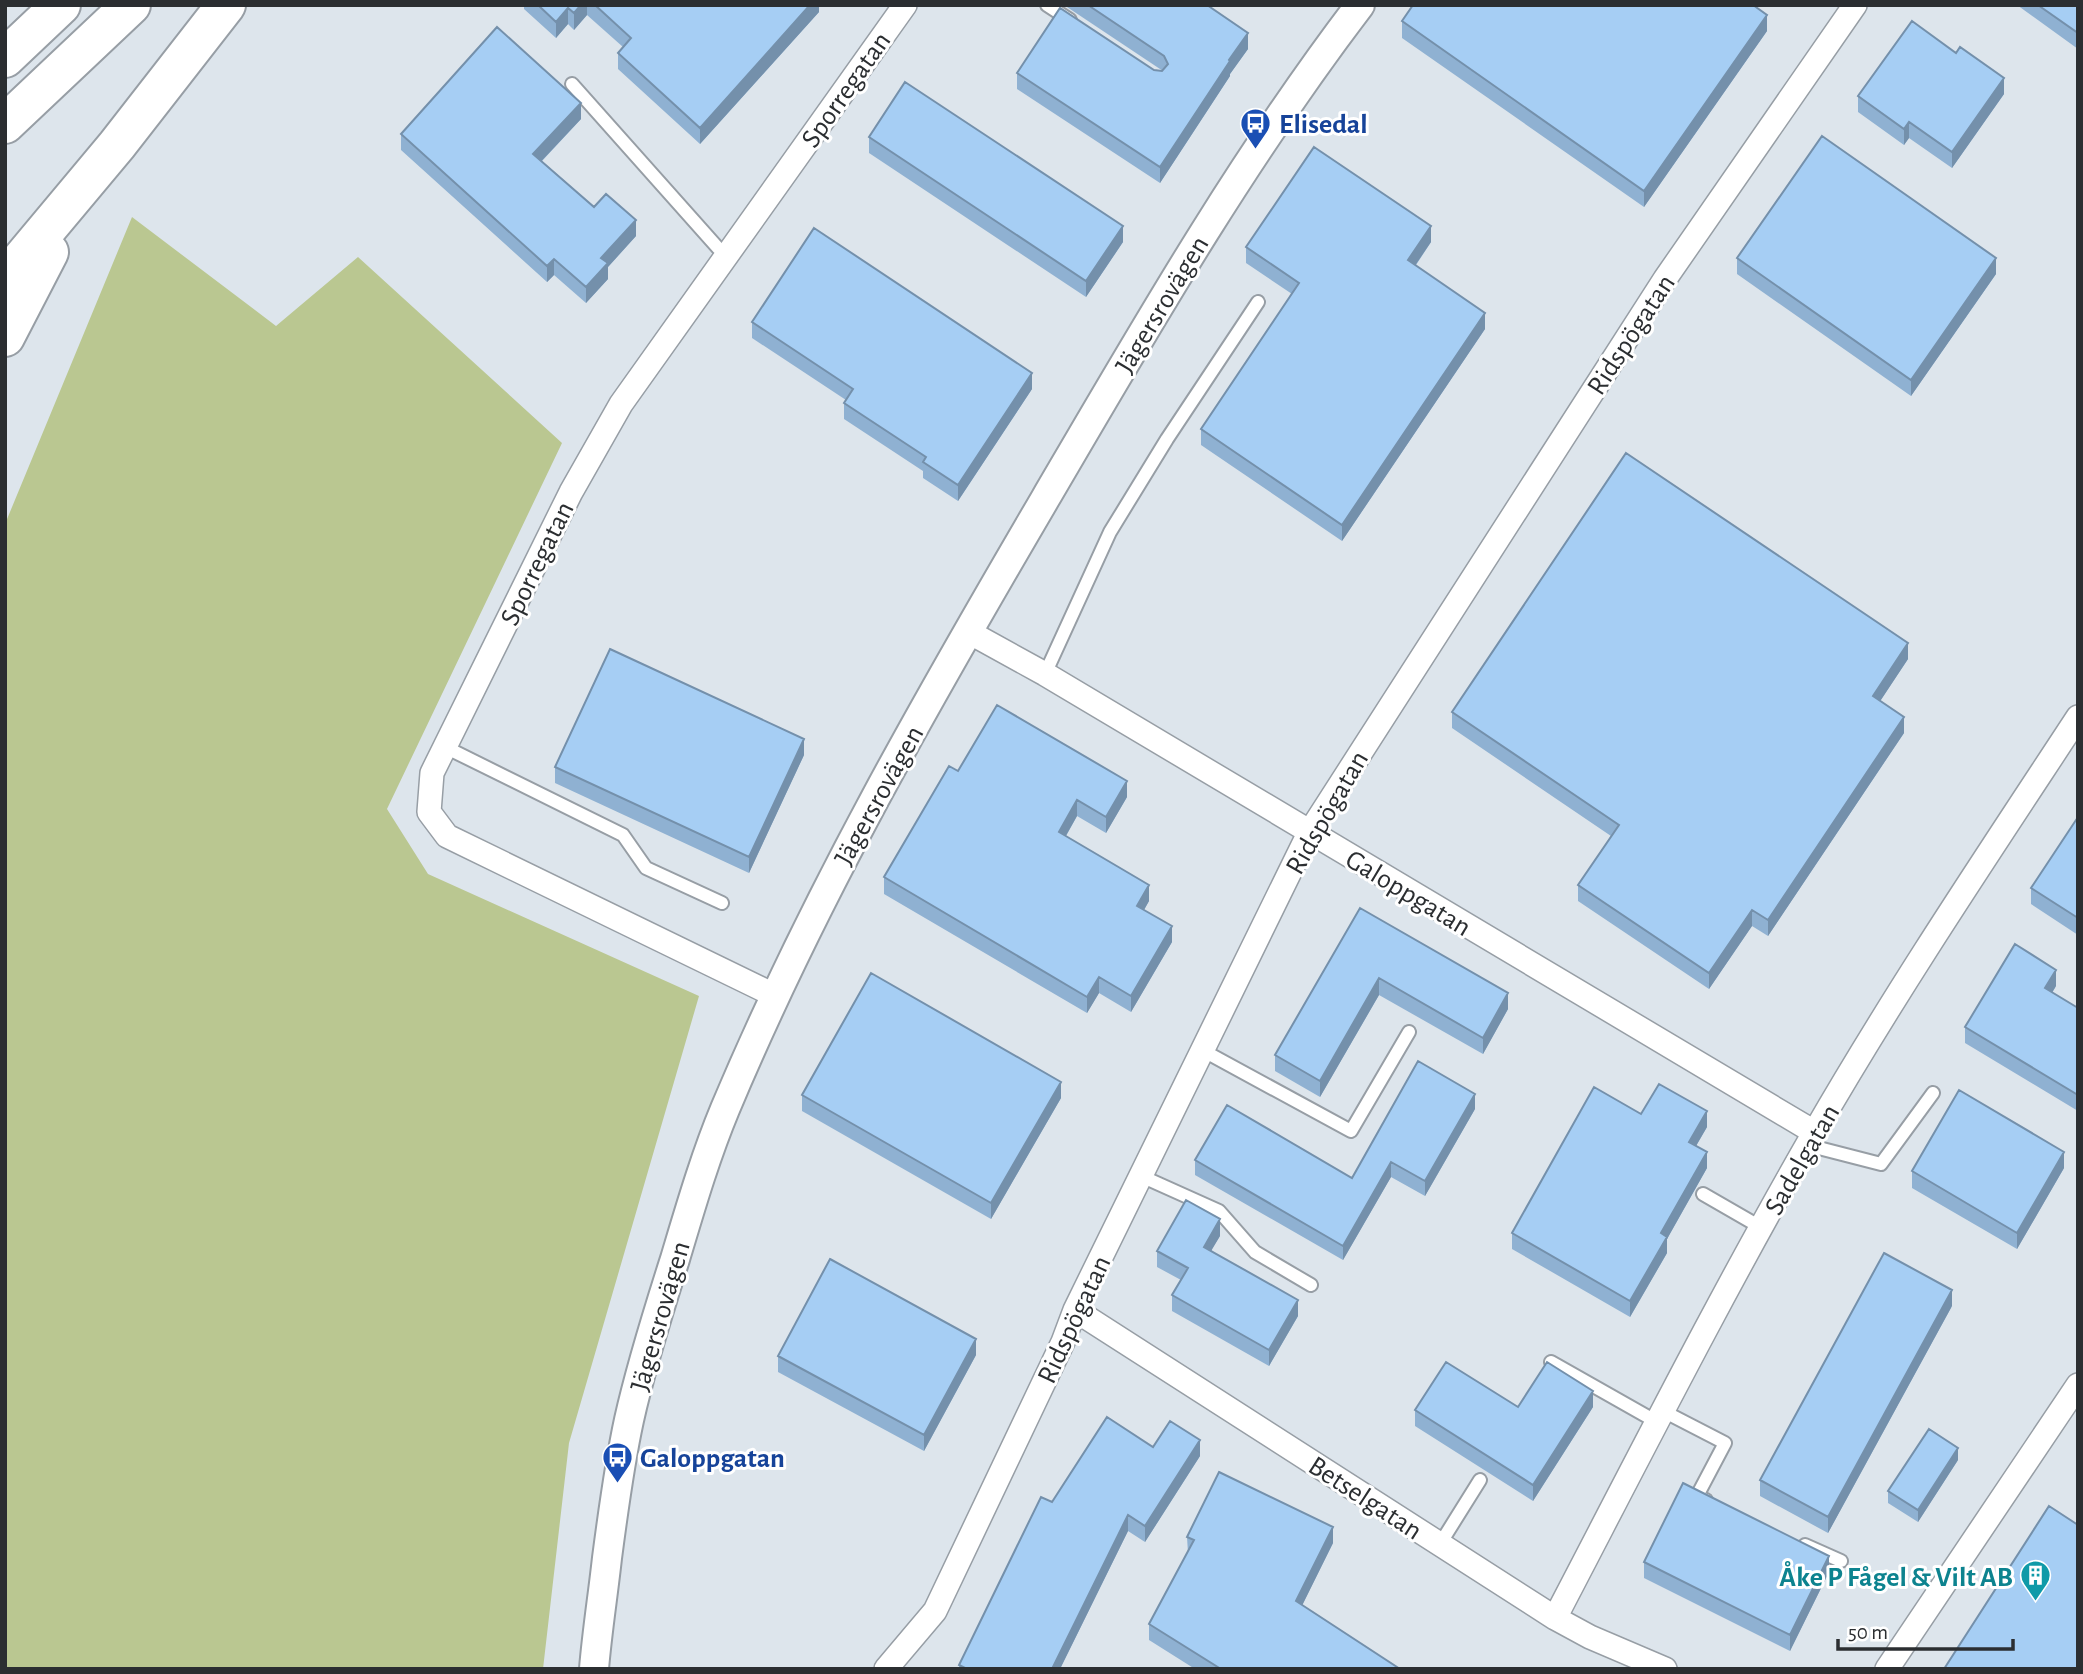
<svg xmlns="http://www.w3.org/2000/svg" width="2083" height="1674" font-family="'Alegreya Sans',sans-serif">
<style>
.green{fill:#bac791}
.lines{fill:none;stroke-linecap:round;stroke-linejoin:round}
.service-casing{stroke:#979ea5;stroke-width:16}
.minor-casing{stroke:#979ea5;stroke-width:26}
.tertiary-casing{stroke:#979ea5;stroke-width:32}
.motorway-casing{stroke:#979ea5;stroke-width:42}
.service{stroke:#fff;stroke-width:12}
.minor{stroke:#fff;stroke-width:23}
.tertiary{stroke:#fff;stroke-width:28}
.motorway{stroke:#fff;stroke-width:38}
.wall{fill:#8fb1d2}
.shaded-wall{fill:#7490ab}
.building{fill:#a6cef4;stroke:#7490ab;stroke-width:2}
.labels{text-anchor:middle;stroke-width:6;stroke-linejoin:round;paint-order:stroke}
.street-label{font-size:28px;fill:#2b2e31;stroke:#fff}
.transit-label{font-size:28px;font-weight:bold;fill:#164399;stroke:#fff;text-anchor:start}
.culture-label{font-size:28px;font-weight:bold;fill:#0d838f;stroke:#fff;text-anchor:end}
</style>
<rect width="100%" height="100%" fill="#dde5ec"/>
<path class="green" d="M 132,217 L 276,326 L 358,257 L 562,443 L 387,809 L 428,874 L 699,996 L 569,1443 L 543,1669 L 5,1669 L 5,524 Z"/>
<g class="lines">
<defs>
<path id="service" d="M 1047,5 L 1070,20
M 572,84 L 718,248 L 728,253
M 1045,674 L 1110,532 L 1167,439 L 1258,302
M 445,747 L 623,835 L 646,868 L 722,903
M 1202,1050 L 1351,1131 L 1409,1032
M 1807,1145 L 1881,1164 L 1933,1093
M 1141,1176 L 1219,1211 L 1255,1252 L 1311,1285
M 1703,1194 L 1762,1228
M 1551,1362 L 1657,1422
M 1663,1411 L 1725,1443 L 1697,1496 L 1706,1500
M 1440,1544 L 1480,1480
M 1805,1545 L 1841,1561"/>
<path id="minor" d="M 967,631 L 1045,674 L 1814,1132
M 776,996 L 447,836 L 429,812 L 432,773 L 571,492 L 621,404 L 905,5
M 1075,1310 L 1555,1618 L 1590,1637 L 1665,1669
M 1555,1618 C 1640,1455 1723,1291 1814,1133 C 1896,991 1988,854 2078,717
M 886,1669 L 935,1611 L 1063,1342 L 1075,1310 L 1309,833 L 1665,279 L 1855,5
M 1887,1669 L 2078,1385"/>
<path id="tertiary" d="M 594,1669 C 597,1632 603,1595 607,1558 C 613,1512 619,1466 629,1420 C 641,1366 658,1312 675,1259 C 690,1209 705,1157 725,1109 C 814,897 929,697 1045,499 C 1144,330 1241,161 1360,5"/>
<path id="motorway" d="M 5,58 L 61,5
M 5,124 L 131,5
M 5,279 L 117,145 L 226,5
M 5,337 L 49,252"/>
</defs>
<use href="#service" class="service-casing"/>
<use href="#minor" class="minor-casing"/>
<use href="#tertiary" class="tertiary-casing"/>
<use href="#motorway" class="motorway-casing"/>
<use href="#service" class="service"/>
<use href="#minor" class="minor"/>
<use href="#tertiary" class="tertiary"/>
<use href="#motorway" class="motorway"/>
</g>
<path class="wall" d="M 524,5 L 819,5 L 819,12 L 700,144 L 618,69 L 618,53 L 623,47 L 587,15 L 574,30 L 568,24 L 556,38 L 524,9 Z
M 1064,5 L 1207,5 L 1248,49 L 1230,74 L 1230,76 L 1160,183 L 1017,89 L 1017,73 L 1163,71 Z
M 2017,5 L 2078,5 L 2078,49 Z
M 1402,21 L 1767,31 L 1644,207 L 1402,38 Z
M 2004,94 L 1952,168 L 1909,138 L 1904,145 L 1858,112 L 1858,96 Z
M 581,119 L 542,161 L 594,207 L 636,236 L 608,267 L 608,279 L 586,303 L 554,275 L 547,282 L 401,150 L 401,134 Z
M 869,137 L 1123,242 L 1086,297 L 869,153 Z
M 1431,242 L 1416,265 L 1485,329 L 1342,541 L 1201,445 L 1201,429 L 1292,294 L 1246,263 L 1246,247 Z
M 1737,258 L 1996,274 L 1911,396 L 1737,274 Z
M 752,322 L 1032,389 L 958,501 L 923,478 L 923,471 L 844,419 L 844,403 L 846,400 L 752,338 Z
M 1908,659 L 1880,701 L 1904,733 L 1768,936 L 1752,926 L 1709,989 L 1578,901 L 1578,885 L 1611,836 L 1452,728 L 1452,712 Z
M 804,755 L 749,873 L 555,783 L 555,767 Z
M 958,771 L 1127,797 L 1106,833 L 1077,816 L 1066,836 L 1149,901 L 1144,910 L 1172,942 L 1131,1012 L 1099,993 L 1087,1013 L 884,894 L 884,877 Z
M 2078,817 L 2078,935 L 2031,904 L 2031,888 Z
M 1360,908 L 1508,1009 L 1483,1054 L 1379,995 L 1320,1097 L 1275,1071 L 1275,1055 Z
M 2056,986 L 2052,993 L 2078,1008 L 2078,1111 L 1965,1043 L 1965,1027 Z
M 802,1095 L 1061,1098 L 991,1219 L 802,1111 Z
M 1475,1109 L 1425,1196 L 1391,1177 L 1343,1260 L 1195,1175 L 1195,1160 L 1352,1178 Z
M 1641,1114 L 1707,1127 L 1696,1146 L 1707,1168 L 1667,1239 L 1667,1253 L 1630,1317 L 1512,1249 L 1512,1233 Z
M 2064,1168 L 2017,1249 L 1912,1188 L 1912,1171 Z
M 1220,1236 L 1211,1250 L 1298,1316 L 1269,1366 L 1172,1311 L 1172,1295 L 1181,1280 L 1157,1267 L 1157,1251 Z
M 1952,1306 L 1828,1533 L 1760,1496 L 1760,1480 Z
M 976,1355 L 924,1451 L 778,1372 L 778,1356 Z
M 1518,1407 L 1593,1407 L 1533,1501 L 1415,1426 L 1415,1410 Z
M 1153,1447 L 1200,1456 L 1145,1542 L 1128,1531 L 1060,1669 L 959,1669 L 959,1665 Z
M 1958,1460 L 1918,1522 L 1888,1503 L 1888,1491 Z
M 1187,1537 L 1333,1543 L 1302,1605 L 1400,1669 L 1195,1669 L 1149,1640 L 1149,1624 L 1188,1553 Z
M 1644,1562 L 1829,1572 L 1790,1651 L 1644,1578 Z"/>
<path class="shaded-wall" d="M 581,5 L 587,5 L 587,15 L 574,30 L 574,13 Z
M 810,5 L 819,5 L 819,12 L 700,144 L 700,128 Z
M 568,8 L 568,24 L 556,38 L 556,22 Z
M 1767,15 L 1767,31 L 1644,207 L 1644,191 Z
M 1248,33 L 1248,49 L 1230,74 L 1230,76 L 1160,183 L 1160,167 L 1229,60 Z
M 2004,78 L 2004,94 L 1952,168 L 1952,152 Z
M 581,103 L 581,119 L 533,170 L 533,154 Z
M 1909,122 L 1909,138 L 1904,145 L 1904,129 Z
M 636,220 L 636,236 L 608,267 L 608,279 L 586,303 L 586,287 L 601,258 Z
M 1123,226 L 1123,242 L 1086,297 L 1086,281 Z
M 1431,226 L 1431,242 L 1408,276 L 1408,260 Z
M 1996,258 L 1996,274 L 1911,396 L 1911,380 Z
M 554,259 L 554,275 L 547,282 L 547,266 Z
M 1485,313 L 1485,329 L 1342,541 L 1342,525 Z
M 1032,373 L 1032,389 L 958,501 L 958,485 Z
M 1908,643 L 1908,659 L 1873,712 L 1873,696 Z
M 1904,717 L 1904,733 L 1768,936 L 1768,920 Z
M 804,739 L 804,755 L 749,873 L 749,857 Z
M 1127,781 L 1127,797 L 1106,833 L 1106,817 Z
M 1077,800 L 1077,816 L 1059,848 L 1059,832 Z
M 1149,885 L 1149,901 L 1137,922 L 1137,906 Z
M 1752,910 L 1752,926 L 1709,989 L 1709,973 Z
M 1172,926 L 1172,942 L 1131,1012 L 1131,996 Z
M 2056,970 L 2056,986 L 2045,1004 L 2045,988 Z
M 1099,977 L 1099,993 L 1087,1013 L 1087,997 Z
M 1379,978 L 1379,995 L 1320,1097 L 1320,1081 Z
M 1508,993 L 1508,1009 L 1483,1054 L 1483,1038 Z
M 1061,1082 L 1061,1098 L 991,1219 L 991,1203 Z
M 1475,1094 L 1475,1109 L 1425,1196 L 1425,1181 Z
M 1707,1111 L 1707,1127 L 1689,1158 L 1689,1142 Z
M 1707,1152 L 1707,1168 L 1667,1239 L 1667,1253 L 1630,1317 L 1630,1301 L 1661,1233 Z
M 2064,1152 L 2064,1168 L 2017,1249 L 2017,1233 Z
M 1391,1162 L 1391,1177 L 1343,1260 L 1343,1246 Z
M 1220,1219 L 1220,1236 L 1204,1263 L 1204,1247 Z
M 1952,1290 L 1952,1306 L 1828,1533 L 1828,1517 Z
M 1298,1300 L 1298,1316 L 1269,1366 L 1269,1350 Z
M 976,1339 L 976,1355 L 924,1451 L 924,1435 Z
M 1593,1391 L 1593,1407 L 1533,1501 L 1533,1485 Z
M 1200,1440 L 1200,1456 L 1145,1542 L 1145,1526 Z
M 1958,1448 L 1958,1460 L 1918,1522 L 1918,1510 Z
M 1128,1515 L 1128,1531 L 1060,1669 L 1052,1669 Z
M 1333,1527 L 1333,1543 L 1296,1618 L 1296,1601 Z
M 1829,1556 L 1829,1572 L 1790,1651 L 1790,1635 Z"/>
<path class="building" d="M 538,5 L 581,5 L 574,13 L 568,8 L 556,22 Z
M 595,5 L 810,5 L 700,128 L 618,53 L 631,38 Z
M 1088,5 L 1207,5 L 1248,33 L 1229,60 L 1230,61 L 1160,167 L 1017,73 L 1060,8 L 1154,70 L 1162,71 L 1168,64 L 1164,56 Z
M 1413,5 L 1753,5 L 1767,15 L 1644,191 L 1402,21 Z
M 2038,5 L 2078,5 L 2078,33 Z
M 1912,21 L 1956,53 L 1960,47 L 2004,78 L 1952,152 L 1909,122 L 1904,129 L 1858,96 Z
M 497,27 L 581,103 L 533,154 L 594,207 L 606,194 L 636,220 L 601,258 L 608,263 L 586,287 L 554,259 L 547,266 L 401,134 Z
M 905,82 L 1123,226 L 1086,281 L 869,137 Z
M 1822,136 L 1996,258 L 1911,380 L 1737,258 Z
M 1314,147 L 1431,226 L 1408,260 L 1485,313 L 1342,525 L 1201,429 L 1299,283 L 1246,247 Z
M 814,228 L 1032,373 L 958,485 L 923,462 L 926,457 L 844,403 L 853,389 L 752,322 Z
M 1626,453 L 1908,643 L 1873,696 L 1904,717 L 1768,920 L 1752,910 L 1709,973 L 1578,885 L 1619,825 L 1452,712 Z
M 610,649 L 804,739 L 749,857 L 555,767 Z
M 997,705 L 1127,781 L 1106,817 L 1077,800 L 1059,832 L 1149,885 L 1137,906 L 1172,926 L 1131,996 L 1099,977 L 1087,997 L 884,877 L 949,766 L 958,771 Z
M 2078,817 L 2078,918 L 2031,888 Z
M 1360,908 L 1508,993 L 1483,1038 L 1379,978 L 1320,1081 L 1275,1055 Z
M 2015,944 L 2056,970 L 2045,988 L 2078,1008 L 2078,1095 L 1965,1027 Z
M 871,973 L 1061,1082 L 991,1203 L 802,1095 Z
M 1418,1061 L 1475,1094 L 1425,1181 L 1391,1162 L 1343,1246 L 1195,1160 L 1227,1105 L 1352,1178 Z
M 1659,1084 L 1707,1111 L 1689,1142 L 1707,1152 L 1661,1233 L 1667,1237 L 1630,1301 L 1512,1233 L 1594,1087 L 1641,1114 Z
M 1959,1090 L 2064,1152 L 2017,1233 L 1912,1171 Z
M 1186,1200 L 1220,1219 L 1204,1247 L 1298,1300 L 1269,1350 L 1172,1295 L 1188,1268 L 1157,1251 Z
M 1884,1253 L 1952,1290 L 1828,1517 L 1760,1480 Z
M 830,1259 L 976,1339 L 924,1435 L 778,1356 Z
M 1446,1362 L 1518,1407 L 1547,1362 L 1593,1391 L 1533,1485 L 1415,1410 Z
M 1107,1417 L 1153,1447 L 1170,1421 L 1200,1440 L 1145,1526 L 1128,1515 L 1052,1669 L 967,1669 L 959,1665 L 1041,1497 L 1052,1502 Z
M 1929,1429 L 1958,1448 L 1918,1510 L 1888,1491 Z
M 1219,1472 L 1333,1527 L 1296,1601 L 1400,1669 L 1221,1669 L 1149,1624 L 1194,1540 L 1187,1537 Z
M 1683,1483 L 1829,1556 L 1790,1635 L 1644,1562 Z
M 2049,1506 L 2078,1525 L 2078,1669 L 1944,1669 Z"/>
<defs>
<symbol id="bus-pin" viewBox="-11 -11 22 30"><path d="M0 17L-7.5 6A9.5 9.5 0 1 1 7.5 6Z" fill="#1a4fb4" stroke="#fff"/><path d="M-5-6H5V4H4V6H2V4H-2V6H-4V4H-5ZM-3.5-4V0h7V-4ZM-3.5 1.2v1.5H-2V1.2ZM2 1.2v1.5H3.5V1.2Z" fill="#fff"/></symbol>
<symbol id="building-pin" viewBox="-11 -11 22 30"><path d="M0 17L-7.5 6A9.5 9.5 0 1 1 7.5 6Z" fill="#0f9aa8" stroke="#fff"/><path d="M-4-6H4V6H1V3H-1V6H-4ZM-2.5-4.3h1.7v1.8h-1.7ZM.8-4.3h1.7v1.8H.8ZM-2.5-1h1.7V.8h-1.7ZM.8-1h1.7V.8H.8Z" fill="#fff"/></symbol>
</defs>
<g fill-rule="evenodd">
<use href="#bus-pin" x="1238" y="106" width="35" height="47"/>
<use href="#bus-pin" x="600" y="1440" width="35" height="47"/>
<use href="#building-pin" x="2018" y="1558" width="35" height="47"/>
</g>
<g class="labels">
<g class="street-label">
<text transform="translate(845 89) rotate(-55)" y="10">Sporregatan</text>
<text transform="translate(1161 304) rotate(-59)" y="10">Jägersrovägen</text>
<text transform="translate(1630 334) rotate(-57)" y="10">Ridspögatan</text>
<text transform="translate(536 563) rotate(-64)" y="10">Sporregatan</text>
<text transform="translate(878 795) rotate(-61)" y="10">Jägersrovägen</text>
<text transform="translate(1326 812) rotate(-60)" y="10">Ridspögatan</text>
<text transform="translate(1409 892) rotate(31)" y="10">Galoppgatan</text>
<text transform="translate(1801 1159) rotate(-60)" y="10">Sadelgatan</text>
<text transform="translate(659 1316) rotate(-74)" y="10">Jägersrovägen</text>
<text transform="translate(1073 1319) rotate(-65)" y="10">Ridspögatan</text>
<text transform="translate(1366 1497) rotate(33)" y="10">Betselgatan</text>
</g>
<g class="transit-label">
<text x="1279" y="133">Elisedal</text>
<text x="640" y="1467">Galoppgatan</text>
</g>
<g class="culture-label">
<text x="2013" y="1586">Åke P Fågel &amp; Vilt AB</text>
</g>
</g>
<rect width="2083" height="1674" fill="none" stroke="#2b2e31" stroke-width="14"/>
<path d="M1838 1639v10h175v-10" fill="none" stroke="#2b2e31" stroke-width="3.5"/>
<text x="1848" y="1639" font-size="21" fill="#2b2e31" stroke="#ffffff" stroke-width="5" paint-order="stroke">50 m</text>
</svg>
